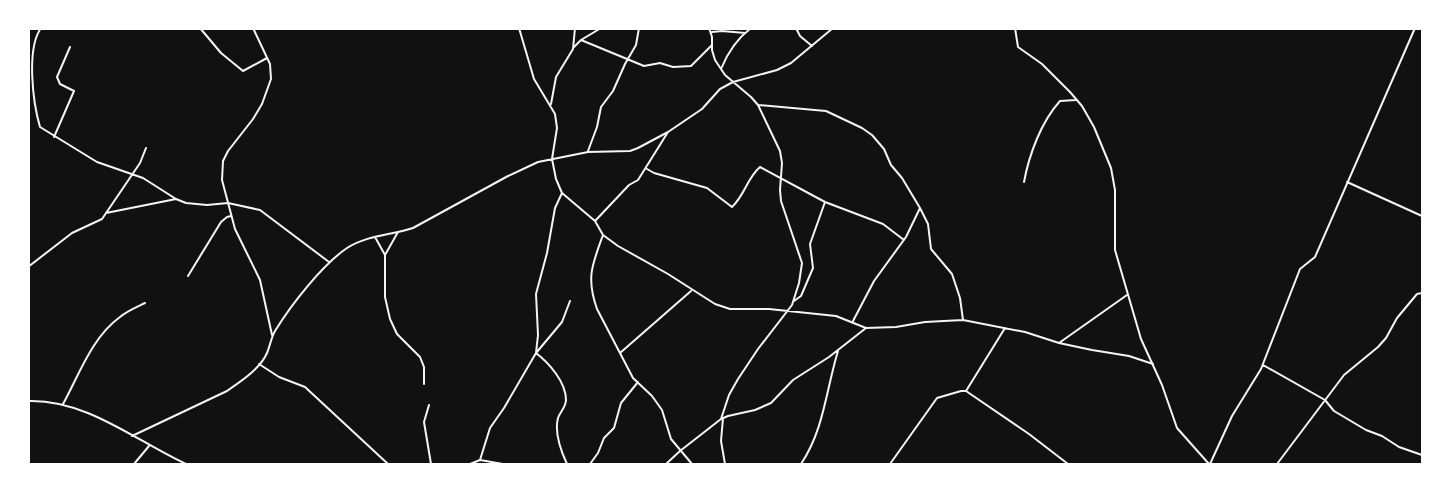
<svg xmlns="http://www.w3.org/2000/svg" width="1451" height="493" font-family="'Golos Text',sans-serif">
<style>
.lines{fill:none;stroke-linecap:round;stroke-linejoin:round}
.minor{stroke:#f5f5f5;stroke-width:2}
</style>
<rect width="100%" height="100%" fill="#111"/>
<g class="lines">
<path class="minor" d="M 41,28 C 26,49 33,103 40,127 L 97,162 L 143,178 L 176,199 L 186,203 L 207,205 L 228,203 L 260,210 L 329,262
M 200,28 L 221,53 L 243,71 L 267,58
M 253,28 L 270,64 L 271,79 L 262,104 L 253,119 L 228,151 L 223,161 L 222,180 L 235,229 L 260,280 L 272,335
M 519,28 L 534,79 L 555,114 L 557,128 L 552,159 L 556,179 L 562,193 L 595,221 L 603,235 L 618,246 L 668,274 L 715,304 L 730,309 L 769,309 L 836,316 L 866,328 L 896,327 L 925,322 L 963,320 L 1025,332 L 1059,343 L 1092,350 L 1129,356 L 1153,364
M 709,28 L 712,37 L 712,50 L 715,60 L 725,75 L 751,97 L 758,105 L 780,151 L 782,163 L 780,190 L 781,201 L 802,263 L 799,283 L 792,305 L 758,349 L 738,379 L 729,395 L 721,419
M 796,28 L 800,36 L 812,46
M 1015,28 L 1018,47 L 1042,64 L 1070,92 L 1082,106 L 1094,127 L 1111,168 L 1115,190 L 1115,250 L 1141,339 L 1162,385 L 1177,428 L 1209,464
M 712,32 L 722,31 L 745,33
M 581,40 L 644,66 L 660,63 L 673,67 L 691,66 L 712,45
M 574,47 L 581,40 L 601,28
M 721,69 C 727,54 738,38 751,28
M 551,104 L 556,77 L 573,49 L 575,28
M 758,105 L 826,111 L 862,128 L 872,135 L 884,149 L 891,165 L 902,178 L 920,208 L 906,237 L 874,281 L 853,321
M 54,137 L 74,91 L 60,84 L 57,77 L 70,47
M 588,151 L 597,127 L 601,107 L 613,91 L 625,64 L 636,45 L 639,28
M 647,169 L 654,173 L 707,188 L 732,207 C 745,195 747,178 760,167 L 825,202 L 883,224 L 904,240
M 1024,182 C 1029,155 1041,122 1060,101 L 1076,100
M 1347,182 L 1422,216
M 920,208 L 928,224 L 931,249 L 952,274 L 960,298 L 963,320
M 106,213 L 176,199
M 595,221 L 629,185 L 638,180 L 668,132
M 603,235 C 592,265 586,278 597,309 L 633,378 L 652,396 L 662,410 L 671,439 L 692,464
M 375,237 L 385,255 L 385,297 L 390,319 L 397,334 L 420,357 L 424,367 L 424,384
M 385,255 L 398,232
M 28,267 L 72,233 L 102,219 L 140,163 L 146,148
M 188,276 L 221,222 L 227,217 L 231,216
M 794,301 L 801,296 L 813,268 L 810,244 L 825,202
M 1059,343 L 1127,295
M 620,353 L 691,291
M 259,364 L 279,377 L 305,387 L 388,464
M 1263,365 L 1325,400 L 1334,411 L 1366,430 L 1382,436 L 1399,447 L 1422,455
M 966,391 L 1005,328
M 28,401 C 86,399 136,441 186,464
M 63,404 C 79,375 92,337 120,317 C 127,311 137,307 145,303
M 429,405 L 424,422 L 431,464
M 723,418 L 721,441 L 725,464
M 132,436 L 227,391 C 241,381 260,369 267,353 C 270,346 271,338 275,331 C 291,305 322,265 347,248 C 367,235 392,235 413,228 L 508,176 L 538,162 L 588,152 L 630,151 L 638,148 L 668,132 L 702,109 L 720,89 L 733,82 L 777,70 L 791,63 L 833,28
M 480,460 L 503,464
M 134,464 L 149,446
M 470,464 L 480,460 L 490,428 L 504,408 L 536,353 L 538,335 L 536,294 L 547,253 L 555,208 L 562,193
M 567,464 C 561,451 554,433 558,418 C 560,412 566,407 566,400 C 566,382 549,363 536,353 L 562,322 L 570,301
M 590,464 L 598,453 L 604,438 L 614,428 L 621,403 L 638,382
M 666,464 L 680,451 L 721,419 L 728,416 L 755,410 L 771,403 L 793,380 L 829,357 L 866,328
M 801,464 C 824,430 826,390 838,351
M 890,464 L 937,398 L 961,391 L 966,391 L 1029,434 L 1068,464
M 1210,464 L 1232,416 L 1261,369 L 1300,269 L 1315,257 L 1415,28
M 1277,464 L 1344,375 L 1378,347 L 1386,338 L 1397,318 L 1417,294 L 1422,293"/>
</g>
<rect width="1451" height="493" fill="none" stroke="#ffffff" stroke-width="60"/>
</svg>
